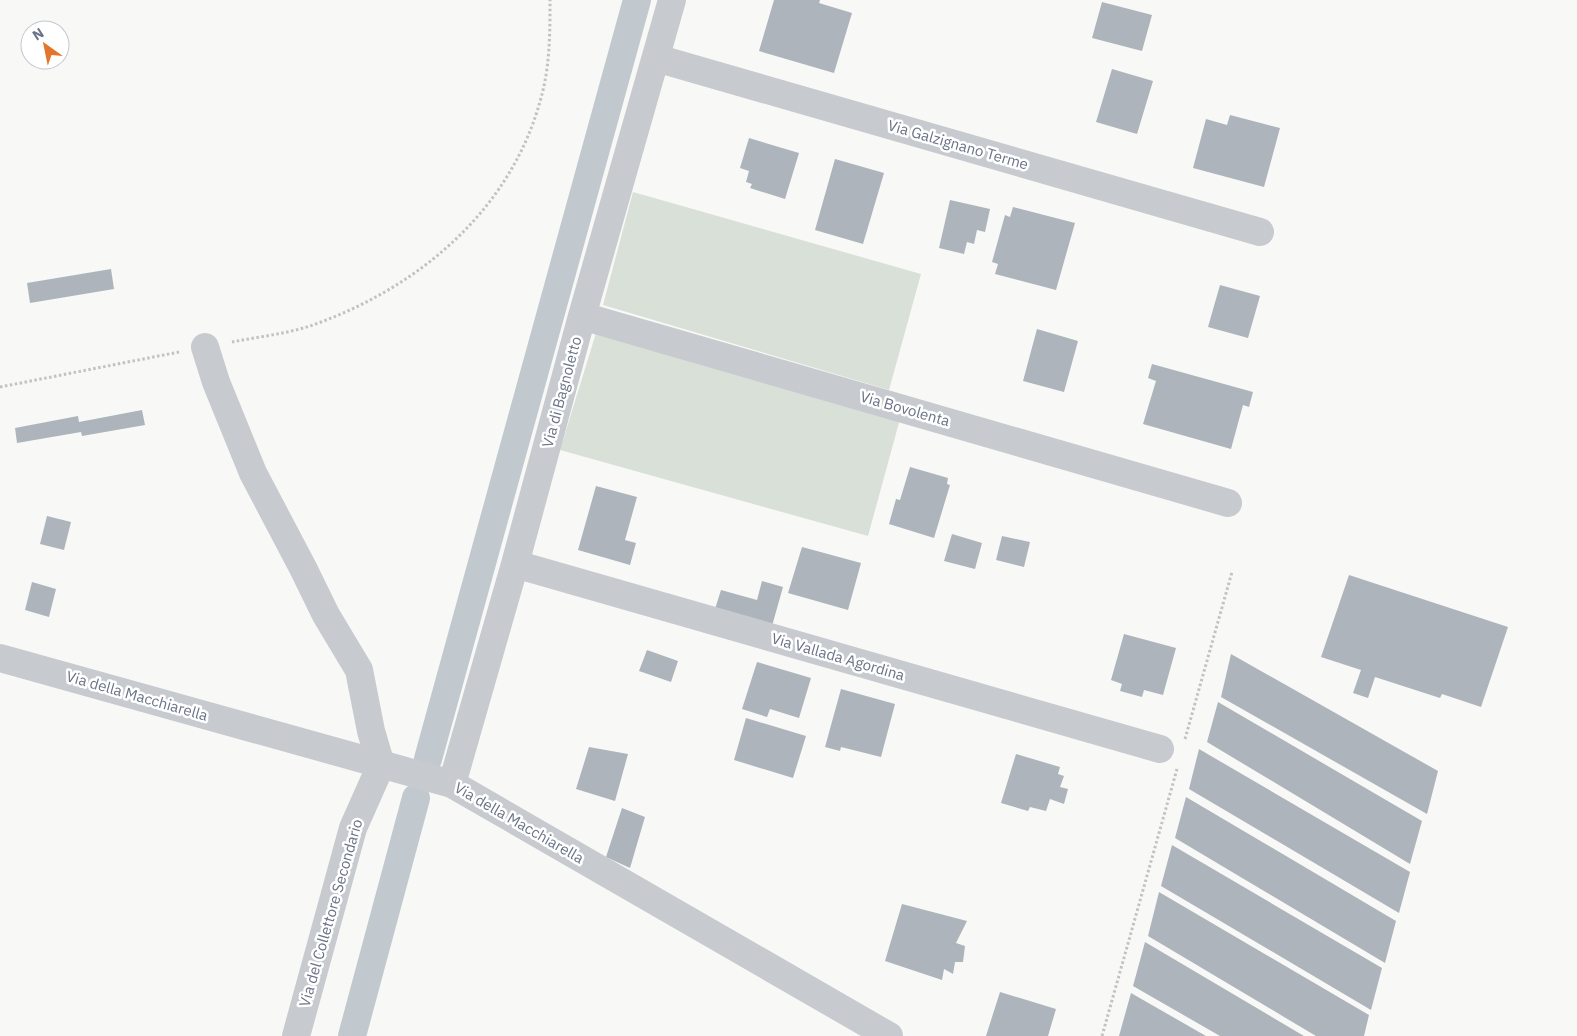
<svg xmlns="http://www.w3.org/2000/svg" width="1577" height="1036" font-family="'IBM Plex Sans',sans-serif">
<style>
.green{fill:#d9e0d7}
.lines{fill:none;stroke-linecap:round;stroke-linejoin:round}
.canal{stroke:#c1c9cf;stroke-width:28}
.building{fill:#adb4bb}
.path{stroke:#c1c2c5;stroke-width:3;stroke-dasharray:2.5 2.5;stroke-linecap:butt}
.minor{stroke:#c7cace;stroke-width:28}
.labels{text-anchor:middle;stroke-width:5;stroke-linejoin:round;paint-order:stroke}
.street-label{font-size:15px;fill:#687487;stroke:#fff}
</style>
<rect width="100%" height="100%" fill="#f8f9f6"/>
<path class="green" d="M 633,192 L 921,274 L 889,390 L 603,305 Z
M 596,333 L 900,419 L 868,536 L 560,450 Z"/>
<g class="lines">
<path class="canal" d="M 428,759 L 637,0
M 352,1036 L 416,798"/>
</g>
<path class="building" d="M 774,0 L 820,0 L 819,3 L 852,13 L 834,73 L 759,51 Z
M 1102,2 L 1152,15 L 1142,51 L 1092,38 Z
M 1112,69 L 1153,81 L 1137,134 L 1096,122 Z
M 1230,115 L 1280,128 L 1264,187 L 1193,168 L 1206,119 L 1227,125 Z
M 749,138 L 799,153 L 785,199 L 750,188 L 752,184 L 746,182 L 749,171 L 740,168 Z
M 835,159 L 884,173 L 863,244 L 815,230 Z
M 950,200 L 990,209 L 985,232 L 977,230 L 974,244 L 967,242 L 964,254 L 939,248 Z
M 1013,207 L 1075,223 L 1056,290 L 995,274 L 998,264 L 992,262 L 1005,215 L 1010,217 Z
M 111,269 L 114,289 L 30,303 L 27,283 Z
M 1220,285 L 1260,296 L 1248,338 L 1208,327 Z
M 1037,329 L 1078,341 L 1064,392 L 1023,381 Z
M 1152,364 L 1253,392 L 1249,407 L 1243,405 L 1231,449 L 1143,424 L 1156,381 L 1148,378 Z
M 142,410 L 145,425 L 82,436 L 81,432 L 17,443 L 15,428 L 78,416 L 79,422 Z
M 910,467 L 948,478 L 947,484 L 950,485 L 934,538 L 889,524 L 896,499 L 900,500 Z
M 596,486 L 637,497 L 625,540 L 636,543 L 630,565 L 578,550 Z
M 47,516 L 71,522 L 64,550 L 40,544 Z
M 952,534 L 982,543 L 975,569 L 944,561 Z
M 1002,536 L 1030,542 L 1024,567 L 996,560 Z
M 802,547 L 861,563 L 848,610 L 788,593 Z
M 1349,575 L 1508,627 L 1481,707 L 1442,694 L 1440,698 L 1375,677 L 1368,698 L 1353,693 L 1361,670 L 1321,657 Z
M 762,581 L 783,587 L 772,626 L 715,609 L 721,590 L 757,600 Z
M 32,582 L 56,589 L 49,617 L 25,610 Z
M 1124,634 L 1176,648 L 1163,695 L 1144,690 L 1142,697 L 1120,691 L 1122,684 L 1111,680 Z
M 647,650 L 678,661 L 671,682 L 639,671 Z
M 1231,654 L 1438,771 L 1427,814 L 1221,697 Z
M 757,662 L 811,678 L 799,718 L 770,709 L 767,717 L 742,709 Z
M 841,689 L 895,704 L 881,757 L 841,747 L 840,751 L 825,747 Z
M 1218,702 L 1422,821 L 1410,864 L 1207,742 Z
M 746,718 L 806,736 L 793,778 L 734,760 Z
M 589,747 L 628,754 L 615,801 L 576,789 Z
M 1199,749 L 1410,872 L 1399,913 L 1189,789 Z
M 1016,754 L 1060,767 L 1058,774 L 1064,776 L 1060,787 L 1068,789 L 1064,804 L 1050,799 L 1046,811 L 1030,807 L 1028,811 L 1001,803 Z
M 1186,797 L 1396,921 L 1385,963 L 1175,838 Z
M 622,808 L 645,817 L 630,868 L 606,857 Z
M 1172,845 L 1382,968 L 1371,1010 L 1161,886 Z
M 1159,892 L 1369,1015 L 1364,1036 L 1316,1036 L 1148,936 Z
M 902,904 L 967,921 L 956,943 L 965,946 L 963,962 L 955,962 L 953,974 L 944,969 L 942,980 L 885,961 Z
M 1145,942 L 1304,1036 L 1220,1036 L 1133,986 Z
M 1000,992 L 1056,1009 L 1048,1036 L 986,1036 Z
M 1131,993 L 1206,1036 L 1119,1036 Z"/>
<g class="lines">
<path class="path" d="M 232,342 C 257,337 285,334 310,326 C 417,289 511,211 541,98 C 550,66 550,33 550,0
M 0,387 L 179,352
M 1185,739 L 1232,572
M 1102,1036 L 1177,769"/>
<path class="minor" d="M 656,58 L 1260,232
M 582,316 L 1228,503
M 205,347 L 216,382 L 253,473 L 303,568 L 326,615 L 359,670 L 371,731 L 381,765
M 515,564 L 1160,749
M 0,658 L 452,784 L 889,1036
M 452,784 L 515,564 L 582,316 L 672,0
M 296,1036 L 353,828 L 381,765"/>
</g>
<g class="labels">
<g class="street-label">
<text transform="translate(958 145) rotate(16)" y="5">Via Galzignano Terme</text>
<text transform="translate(562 392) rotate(-75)" y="5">Via di Bagnoletto</text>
<text transform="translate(905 409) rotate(16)" y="5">Via Bovolenta</text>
<text transform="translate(838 657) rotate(16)" y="5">Via Vallada Agordina</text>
<text transform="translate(137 696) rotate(16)" y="5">Via della Macchiarella</text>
<text transform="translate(519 823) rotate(30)" y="5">Via della Macchiarella</text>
<text transform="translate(331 913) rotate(-74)" y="5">Via del Collettore Secondario</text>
</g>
</g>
<g transform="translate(45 45) rotate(327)"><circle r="24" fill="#ffffff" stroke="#c3c7cf"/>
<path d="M0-4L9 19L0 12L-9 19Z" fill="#e3762c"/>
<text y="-8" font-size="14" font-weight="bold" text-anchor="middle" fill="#687487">N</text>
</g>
</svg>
